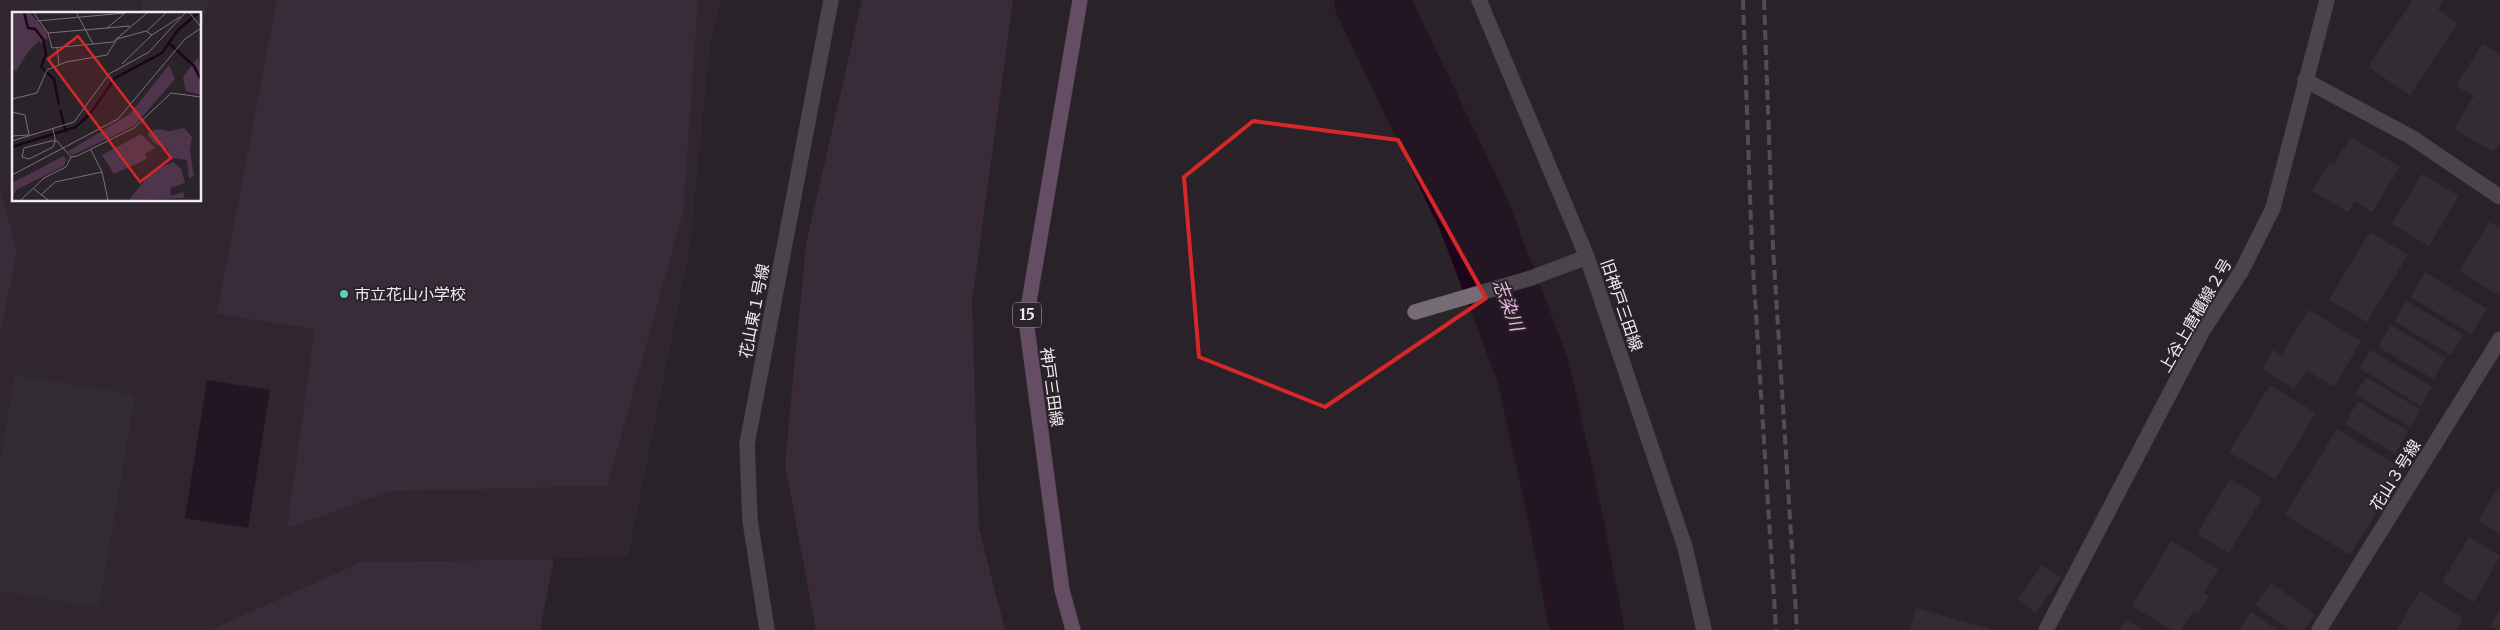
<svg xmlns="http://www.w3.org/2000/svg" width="2500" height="630" font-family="Merriweather,'Noto Sans JP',serif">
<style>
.built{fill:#372b35;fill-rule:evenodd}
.green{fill:#4f354c}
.water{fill:#1c051a}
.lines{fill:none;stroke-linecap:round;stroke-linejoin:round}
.river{stroke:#1c051a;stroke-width:74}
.building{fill:#3f383e}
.minor-casing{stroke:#474246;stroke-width:16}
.major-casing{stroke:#474246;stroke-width:16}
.minor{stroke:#756d73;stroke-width:15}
.major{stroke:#ae84a8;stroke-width:15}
.rail{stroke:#868085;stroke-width:4;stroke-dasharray:10 5;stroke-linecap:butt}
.marked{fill:none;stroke:#d62828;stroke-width:4;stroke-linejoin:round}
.poi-dot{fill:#5bcebc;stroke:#2a2329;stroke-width:2}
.labels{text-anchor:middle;stroke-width:4;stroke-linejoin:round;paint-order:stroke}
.shield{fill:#2a2329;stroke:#b5afb4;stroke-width:1}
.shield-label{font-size:15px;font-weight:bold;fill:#f0ebef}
.poi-label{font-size:16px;fill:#f0ebef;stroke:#2a2329;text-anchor:start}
.street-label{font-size:16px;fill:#f0ebef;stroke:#2a2329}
.water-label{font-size:18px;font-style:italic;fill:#eab6e2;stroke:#2a2329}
.inset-river{fill:none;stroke:#1c051a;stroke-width:2.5}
.inset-road{fill:none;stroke:#797378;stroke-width:1}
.view{fill:#d62828;fill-opacity:0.15;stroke:#d62828;stroke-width:2.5}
.inset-edge{fill:none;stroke:#f0ebef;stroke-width:2.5}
</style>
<rect width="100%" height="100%" fill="#2a2329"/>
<path class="built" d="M 0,0 L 722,0 L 710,45 L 690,247 L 628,557 L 361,562 L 210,630 L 0,630 L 0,336 L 17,252 L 0,188 ZM 14,14 L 200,14 L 200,200 L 14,200 Z"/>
<path class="green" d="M 277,0 L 698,0 L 683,212 L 607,486 L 392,491 L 287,528 L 315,329 L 217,314 Z
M 862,0 L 1013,0 L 972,301 L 979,529 L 1005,630 L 816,630 L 785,464 L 806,244 Z
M 0,188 L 17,252 L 0,336 Z
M 554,559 L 540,630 L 210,630 L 361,562 Z"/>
<path class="water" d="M 207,380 L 270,390 L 248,528 L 185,518 Z"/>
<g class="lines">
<path class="river" d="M 1371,0 L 1474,215 L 1533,371 L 1566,520 L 1587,630"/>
</g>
<path class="building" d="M 143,0 L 208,0 L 201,33 L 200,14 L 141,14 Z
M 2413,0 L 2444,0 L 2438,10 L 2458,23 L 2410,95 L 2368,67 Z
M 2482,44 L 2500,54 L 2500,142 L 2494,152 L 2454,129 L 2474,96 L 2456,86 Z
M 2351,137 L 2400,167 L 2372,212 L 2354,201 L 2348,212 L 2312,191 L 2330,162 L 2333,165 Z
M 2422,174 L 2459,196 L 2429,246 L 2392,224 Z
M 2489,222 L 2500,228 L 2500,296 L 2459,271 Z
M 2370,232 L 2408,255 L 2367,322 L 2329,300 Z
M 2425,272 L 2487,309 L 2471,334 L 2411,297 Z
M 2407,301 L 2464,335 L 2451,355 L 2394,321 Z
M 2309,310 L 2361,341 L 2334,387 L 2306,370 L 2294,389 L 2262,369 L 2273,350 L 2281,355 Z
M 2391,325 L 2446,358 L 2433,379 L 2378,347 Z
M 2371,350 L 2432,387 L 2421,406 L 2359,368 Z
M 15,375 L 135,395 L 99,607 L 0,591 L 0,465 Z
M 2366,377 L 2421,410 L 2410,427 L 2355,394 Z
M 2270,385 L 2316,413 L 2275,479 L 2229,452 Z
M 2358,401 L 2408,431 L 2395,454 L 2345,424 Z
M 2337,429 L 2403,469 L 2350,555 L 2285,515 Z
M 2230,479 L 2262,498 L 2229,553 L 2197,534 Z
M 2500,485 L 2500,534 L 2478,521 Z
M 2469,537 L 2500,556 L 2474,602 L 2442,582 Z
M 2171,541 L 2218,569 L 2204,593 L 2209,596 L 2198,614 L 2193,611 L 2181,630 L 2172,630 L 2132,606 Z
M 2042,565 L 2061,578 L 2036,613 L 2018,599 Z
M 2271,583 L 2315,614 L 2304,630 L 2290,630 L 2255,605 Z
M 2420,591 L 2463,618 L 2456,630 L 2397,630 Z
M 1916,608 L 1989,629 L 1989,630 L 1910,630 Z
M 2500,610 L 2500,630 L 2497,630 L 2490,626 Z
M 2251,612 L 2277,630 L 2239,630 Z
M 2127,619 L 2143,630 L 2119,630 Z"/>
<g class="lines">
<defs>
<path id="minor" d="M 1479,0 L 1587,257 L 1685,547 L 1704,630
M 2305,80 L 2411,137 L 2500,197
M 1415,312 L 1531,278 L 1587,257
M 767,630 L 750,520 L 747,444 L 831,0
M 2046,630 L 2202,332 L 2242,270 L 2273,208 L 2327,0
M 2319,630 L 2500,339"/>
<path id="major" d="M 1073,630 L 1062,590 L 1026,320 L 1080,0"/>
</defs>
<use href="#minor" class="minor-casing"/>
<use href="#major" class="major-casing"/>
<use href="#minor" class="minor"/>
<use href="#major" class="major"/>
<path class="rail" d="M 1743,0 L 1752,251 L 1776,630
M 1764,0 L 1773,247 L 1797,630"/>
</g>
<path d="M0 0H2500V630H0ZM 1253,121 L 1398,140 L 1486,298 L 1325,407 L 1199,357 L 1184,177 Z" fill="#2a2329" fill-opacity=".55" fill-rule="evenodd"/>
<path class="marked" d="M 1253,121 L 1398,140 L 1486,298 L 1325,407 L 1199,357 L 1184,177 Z"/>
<circle class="poi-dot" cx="344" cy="294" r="5"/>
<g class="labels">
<rect class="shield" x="1013" y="302.5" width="28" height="25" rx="4"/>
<g class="shield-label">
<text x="1027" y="320">15</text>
</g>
<g class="poi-label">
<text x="354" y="300">市立花山小学校</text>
</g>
<g class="street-label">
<text transform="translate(1622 305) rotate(71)" y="6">旧神戸三田線</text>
<text transform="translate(754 311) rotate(-79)" y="6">花山東１号線</text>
<text transform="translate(2195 315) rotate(-60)" y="6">上谷上唐櫃線２号</text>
<text transform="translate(1052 387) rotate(82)" y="6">神戸三田線</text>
<text transform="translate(2395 475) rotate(-58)" y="6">花山３号線</text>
</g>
<g class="water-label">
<text transform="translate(1508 305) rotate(69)" y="6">志染川</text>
</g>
</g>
<g transform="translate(12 12)">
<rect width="189" height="189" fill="#2a2329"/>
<path d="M 0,0 L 17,0 L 34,19 L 36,27 L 32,28 L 33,34 L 27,29 L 16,40 L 4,59 L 0,57 ZM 186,45 L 189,62 L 189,83 L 174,79 L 171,65 ZM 157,53 L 163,67 L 122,114 L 61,143 L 55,140 L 118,102 ZM 172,116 L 180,125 L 178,138 L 182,164 L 177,167 L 175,148 L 159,146 L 156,138 L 142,131 L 135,122 L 144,117 L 157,119 ZM 129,122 L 143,136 L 133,142 L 135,147 L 102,162 L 90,143 ZM 52,144 L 54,148 L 52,154 L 4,178 L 0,188 L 0,171 ZM 161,150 L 169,157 L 173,171 L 158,176 L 159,184 L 171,180 L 173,186 L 117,188 L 140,159 Z" fill="#4f354c"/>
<path class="inset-river" d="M 12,0 L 16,16 L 23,17 L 31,27 L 34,42 L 29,55 L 42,67 L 47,93M 158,32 L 182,54 L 189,68M 48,98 L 54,120M 0,135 L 64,115 L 78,102 L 103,66 L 150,41 L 166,18 L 187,0"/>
<path class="inset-road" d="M 21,0 L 36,21 L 40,36 L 81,32M 64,0 L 81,32 L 101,30 L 136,0M 177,0 L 189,15M 25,9 L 113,1M 95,16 L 113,1M 135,19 L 155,0M 36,21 L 118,14M 45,35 L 47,53M 110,52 L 140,23M 0,87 L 25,81 L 35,58 L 54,50 L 95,43 L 105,27 L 134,19 L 140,23 L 168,5M 0,100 L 13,103 L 17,123 L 0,124M 41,117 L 43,126 L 43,130 L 41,135 L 17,147 L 10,145 L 12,136 L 39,129 L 45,129 L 59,145 L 65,144 L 122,116 L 159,81 L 189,85M 0,129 L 62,110 L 97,62 L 137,40 L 174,0M 79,138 L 90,160 L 96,188M 0,163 L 106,107 L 173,27 L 189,16M 22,177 L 36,188M 29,183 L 43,170 L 90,160M 9,188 L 32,166 L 54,155 L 59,145"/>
<path class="view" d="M 66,24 L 159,146 L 128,170 L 36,47 Z"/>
<rect width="189" height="189" class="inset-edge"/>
</g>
</svg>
